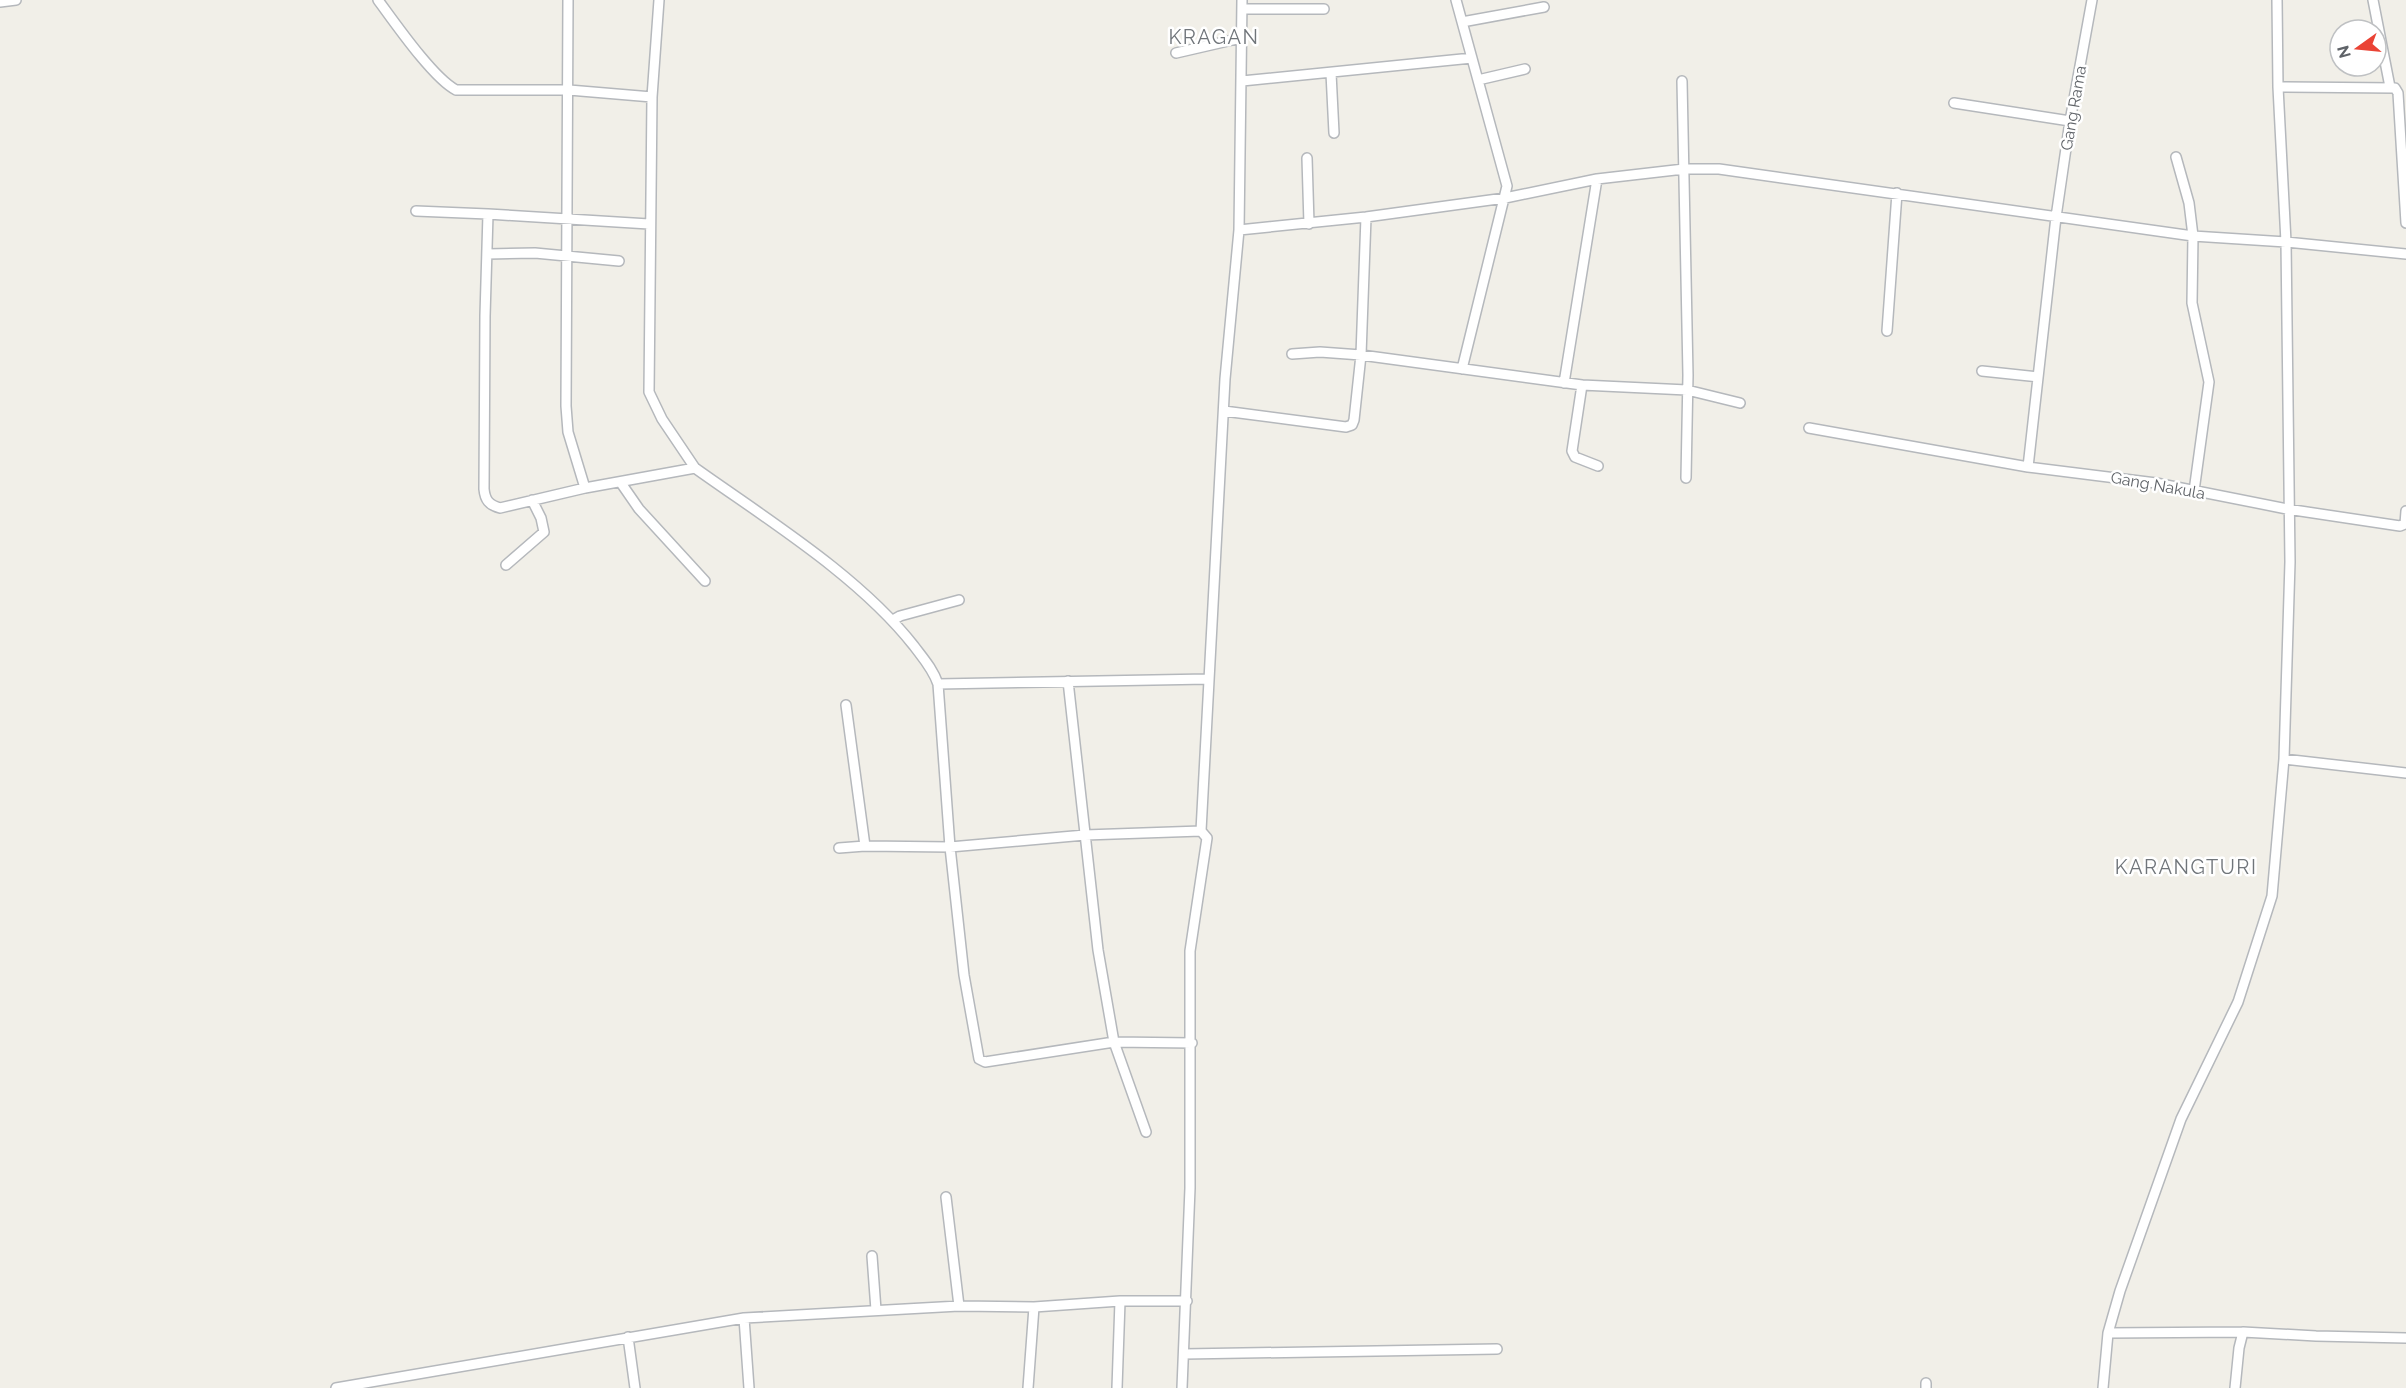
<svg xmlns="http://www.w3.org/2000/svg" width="2406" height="1388" font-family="Raleway,sans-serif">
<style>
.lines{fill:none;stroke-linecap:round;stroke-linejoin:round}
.street-casing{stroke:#b5b8bc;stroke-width:12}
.street{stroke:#fff;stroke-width:9}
.labels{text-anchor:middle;stroke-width:5;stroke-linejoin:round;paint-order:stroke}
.street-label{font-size:16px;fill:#5f6368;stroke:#fff}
.quarter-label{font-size:20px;letter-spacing:1.5px;fill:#70757a;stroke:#fff}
</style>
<rect width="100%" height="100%" fill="#f1efe8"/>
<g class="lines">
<defs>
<path id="street" d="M 378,0 C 395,23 433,78 456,90 L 569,90 L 652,97
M 568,0 L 566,406 L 568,432 L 585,488
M 659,0 L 652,97 L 649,392 L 662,419 L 695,468
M 1456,0 L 1507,186 L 1462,369
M 2373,0 L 2390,87
M 0,2 L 16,0
M 1242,9 L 1324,9
M 1462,22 L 1544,7
M 1176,53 L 1241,38
M 1331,73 L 1334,133
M 1478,80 L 1525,69
M 1242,81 L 1472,58
M 1682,81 L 1688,375 L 1686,478
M 2278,87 L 2395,88 L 2398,93 L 2406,223
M 1954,103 L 2070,121
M 2176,157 L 2189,203 L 2193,236 L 2192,303 L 2209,382 L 2194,491
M 1307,158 L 1309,224
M 416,211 L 488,214
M 1366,217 L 1361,355 L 1582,385 L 1687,390 L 1740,403
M 649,224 L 488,214 L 485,316 L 484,489 C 485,500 489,505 500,508 L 585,488 L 695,468 C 768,520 859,576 914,646 C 923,658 933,669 938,684 L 950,847 L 964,975 L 979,1059 L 985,1062 L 1114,1042 L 1192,1043
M 1239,230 L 1366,217 L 1505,198 L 1597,179 L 1684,169 L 1719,169 L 2193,236 L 2286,242 L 2406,254
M 488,254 L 535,253 L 619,261
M 1887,331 L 1897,193
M 1982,371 L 2038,377
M 1564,383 L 1597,179
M 1582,385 L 1572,451 L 1575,457 L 1598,466
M 1224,411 L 1346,427 L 1352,425 L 1354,420 L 1361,355 L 1320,352 L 1292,354
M 1809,428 L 2028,467 L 2156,483 L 2287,509 L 2400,526 L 2405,524 L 2406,511
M 2028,467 L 2056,217 L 2070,121 L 2092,0
M 621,483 L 639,509 L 705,581
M 506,565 L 544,532 L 541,518 L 532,500
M 893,620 L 900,616 L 959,600
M 1068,681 L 1098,950 L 1114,1042 L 1146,1132
M 938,684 L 1208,679
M 846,705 L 865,846
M 2284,759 L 2406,773
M 839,848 L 865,846 L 950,847 L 1085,835 L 1201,831
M 946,1197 L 959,1306
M 872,1256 L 876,1310
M 744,1318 L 749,1388
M 2108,1333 L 2243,1332
M 628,1337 L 635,1388
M 1184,1354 L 1497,1349
M 336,1388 L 744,1318 L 959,1306 L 1034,1307 L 1120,1301 L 1187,1301
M 1028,1388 L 1034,1307
M 1117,1388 L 1120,1301
M 1182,1388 L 1190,1188 L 1190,951 L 1207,838 L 1201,831 L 1225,379 L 1239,230 L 1242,0
M 1926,1388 L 1926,1383
M 2103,1388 L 2108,1333 L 2120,1291 L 2181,1119 L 2238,1002 L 2272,896 L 2284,759 L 2290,562 L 2286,242 L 2278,87 L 2277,0
M 2235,1388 L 2239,1348 L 2243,1332 L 2316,1336 L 2406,1338"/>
</defs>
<use href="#street" class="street-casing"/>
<use href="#street" class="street"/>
</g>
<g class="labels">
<g class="street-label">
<text transform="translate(2073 108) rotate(-80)" y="6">Gang Rama</text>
<text transform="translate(2158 485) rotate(10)" y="6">Gang Nakula</text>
</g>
<g class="quarter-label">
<text x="1214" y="44">KRAGAN</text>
<text x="2186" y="874">KARANGTURI</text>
</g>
</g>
<g transform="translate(2358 48) rotate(255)"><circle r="28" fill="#ffffff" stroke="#bfc1c3" stroke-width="1.5"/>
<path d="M0-4.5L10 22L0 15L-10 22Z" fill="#ea4335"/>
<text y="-9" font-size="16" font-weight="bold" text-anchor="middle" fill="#5f6368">N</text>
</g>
</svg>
